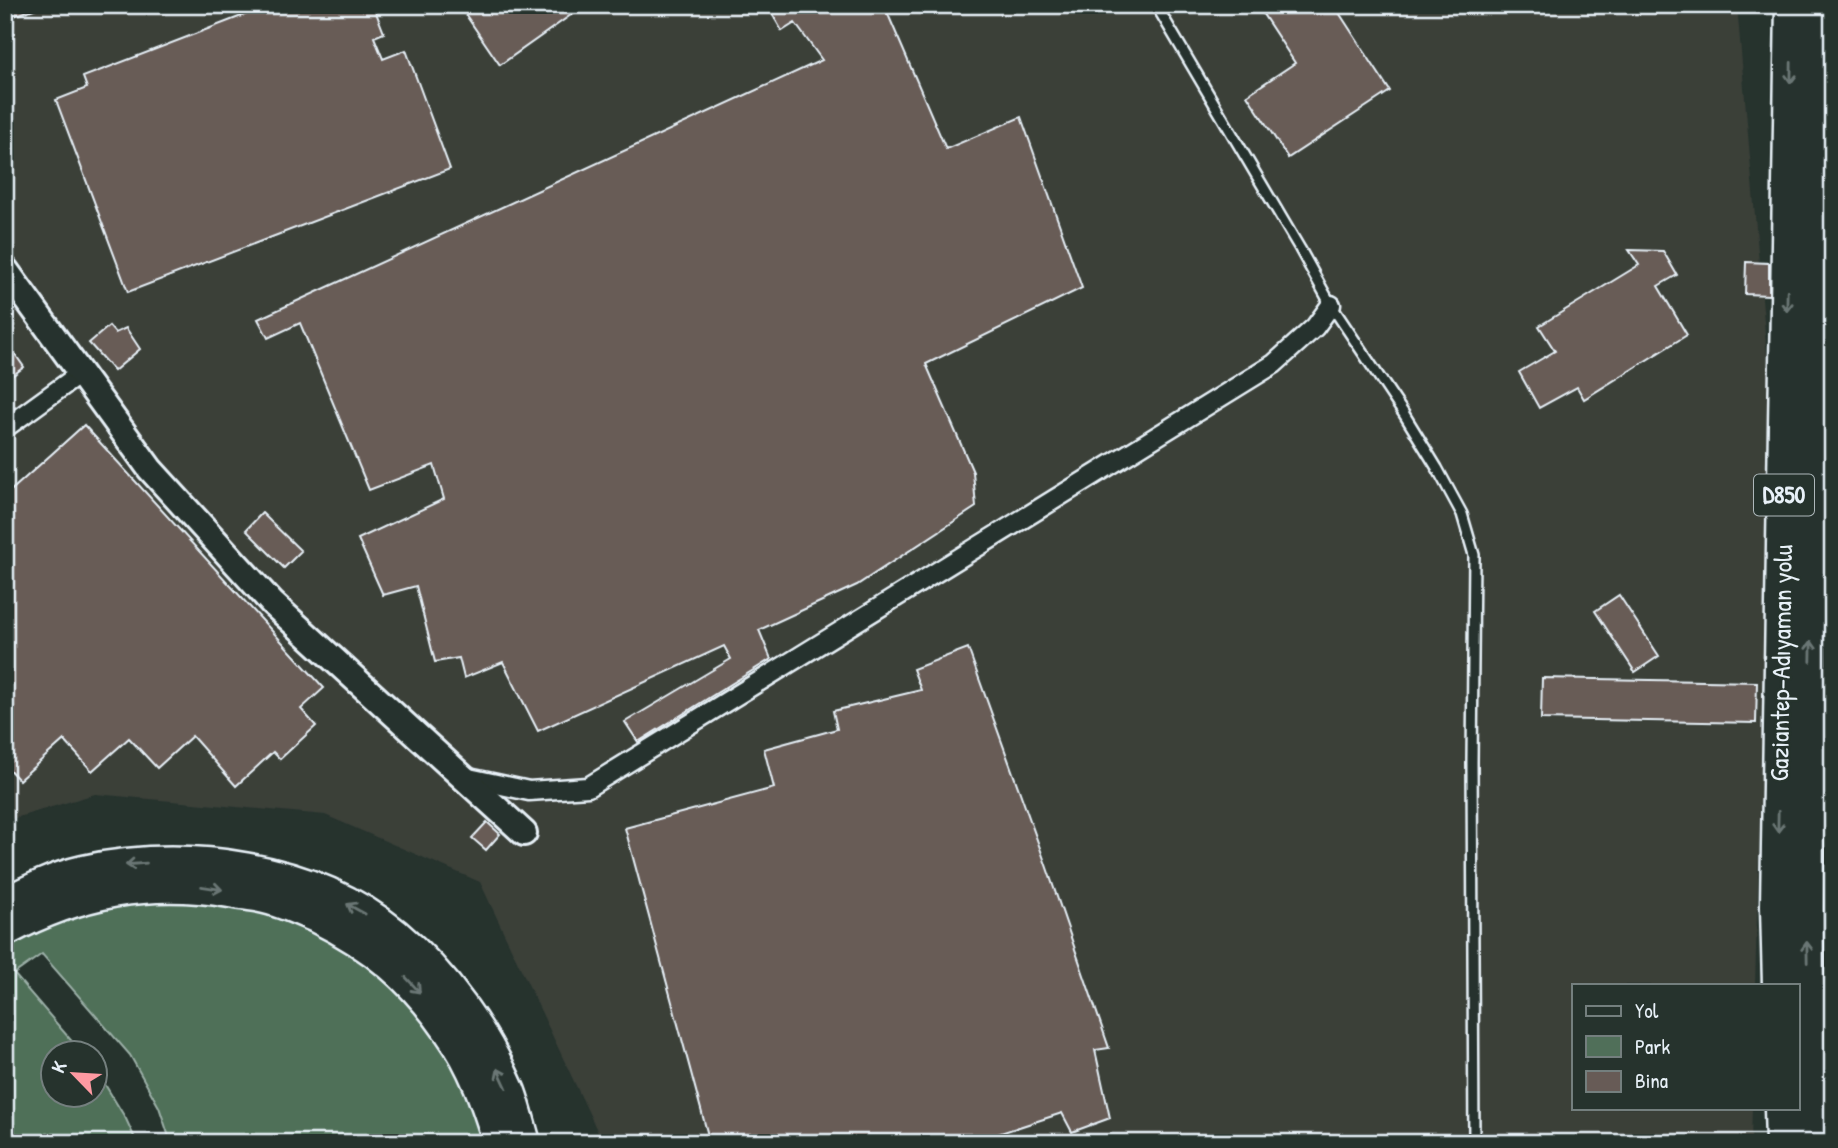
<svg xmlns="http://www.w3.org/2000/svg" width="1838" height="1148" font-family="'Patrick Hand',sans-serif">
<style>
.built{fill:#3a3f39}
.green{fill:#506f59;stroke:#9cb0a8;stroke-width:2}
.building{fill:#675b56;stroke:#e8f1f8;stroke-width:2}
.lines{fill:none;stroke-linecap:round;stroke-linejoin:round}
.lane-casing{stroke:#e8f1f8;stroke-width:14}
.street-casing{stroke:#e8f1f8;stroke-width:23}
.secondary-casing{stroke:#e8f1f8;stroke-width:30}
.highway-casing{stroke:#e8f1f8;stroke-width:37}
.lane{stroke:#26332d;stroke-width:9}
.street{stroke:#26332d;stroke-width:18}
.secondary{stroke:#26332d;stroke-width:24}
.highway{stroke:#26332d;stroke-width:32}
.oneway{stroke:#6a7674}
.labels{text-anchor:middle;stroke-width:5;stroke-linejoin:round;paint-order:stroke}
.shield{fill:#26332d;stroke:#aeb8bb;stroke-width:2}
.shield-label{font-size:24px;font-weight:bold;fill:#e8f1f8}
.street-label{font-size:26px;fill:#e8f1f8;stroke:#26332d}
</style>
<rect width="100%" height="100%" fill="#26332d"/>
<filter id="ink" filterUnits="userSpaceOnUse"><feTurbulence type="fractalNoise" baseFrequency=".0143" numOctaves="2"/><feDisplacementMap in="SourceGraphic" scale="14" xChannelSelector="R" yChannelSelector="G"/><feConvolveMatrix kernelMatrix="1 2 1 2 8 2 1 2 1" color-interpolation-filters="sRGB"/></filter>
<g filter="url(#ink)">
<path class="built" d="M 5,5 L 1737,5 L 1772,415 L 1755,985 L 1574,985 L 1574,1108 L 1752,1108 L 1751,1143 L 603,1143 L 480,882 L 325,815 L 95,794 L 5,821 Z"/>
<path class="green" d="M 166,895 L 282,914 L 334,938 L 378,968 L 440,1037 L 464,1081 L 489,1143 L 171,1143 L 159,1107 L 130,1055 L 42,954 L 14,974 L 82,1053 L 52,1054 L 52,1096 L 94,1096 L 95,1068 L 126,1119 L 137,1143 L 5,1143 L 5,943 L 99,903 Z"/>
<path class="building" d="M 5,5 L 39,5 L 40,7 L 5,19 Z
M 270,5 L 373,5 L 384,33 L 374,37 L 383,59 L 406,50 L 450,169 L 128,292 L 56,100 L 87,88 L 83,77 Z
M 459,5 L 585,5 L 500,65 Z
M 767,5 L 884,5 L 946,149 L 1021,117 L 1082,288 L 926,364 L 973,472 L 976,507 L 857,585 L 759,630 L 771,659 L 638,742 L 625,722 L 731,659 L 724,646 L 538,731 L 503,662 L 464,678 L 459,658 L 435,662 L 416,586 L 383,595 L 358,539 L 444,499 L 434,465 L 369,490 L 300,323 L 268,338 L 258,319 L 822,60 L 795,23 L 782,31 Z
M 1257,5 L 1334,5 L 1390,91 L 1288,158 L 1247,95 L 1295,63 Z
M 1629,250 L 1663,251 L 1677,275 L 1658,286 L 1687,335 L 1584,399 L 1577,387 L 1539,408 L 1519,372 L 1555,351 L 1539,326 L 1639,265 Z
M 1746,262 L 1769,263 L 1769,295 L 1745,294 Z
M 109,326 L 115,333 L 126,328 L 140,349 L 114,371 L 89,343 Z
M 5,340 L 24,367 L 5,381 Z
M 84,425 L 324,688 L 301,709 L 316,726 L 280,759 L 273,752 L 236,786 L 192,736 L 157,768 L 129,738 L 92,771 L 64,740 L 19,780 L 5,765 L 5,496 Z
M 262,513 L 301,551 L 284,568 L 246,530 Z
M 1619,595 L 1659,656 L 1635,672 L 1595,611 Z
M 968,648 L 1045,862 L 1109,1048 L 1095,1050 L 1110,1118 L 1072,1132 L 1062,1113 L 970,1143 L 710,1143 L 625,828 L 774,788 L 764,749 L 837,729 L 833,711 L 921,690 L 913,669 Z
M 1542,678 L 1757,682 L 1756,723 L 1541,719 Z
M 487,822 L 500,834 L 486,850 L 472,838 Z"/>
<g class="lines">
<defs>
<path id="lane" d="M 1156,5 L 1300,249 L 1331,305 L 1404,414 L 1437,468 L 1462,514 L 1474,555 L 1472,762 L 1474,1143"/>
<path id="street" d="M 5,428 L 81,373
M 1810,708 L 1833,707
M 1810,751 L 1833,756
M 464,777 L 529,791 L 588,787 L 1274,364 L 1315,327 L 1331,305"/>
<path id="secondary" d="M 5,269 L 150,469 L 272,603 L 524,833"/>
<path id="highway" d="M 5,904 C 30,891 56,878 83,872 C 186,850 312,866 395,935 C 444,976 484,1033 509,1092 C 515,1108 519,1126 524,1143
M 5,930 C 78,891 149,877 230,891 C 240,893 251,894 261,896 C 281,900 298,908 316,916 C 375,945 414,978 451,1032 C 475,1065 488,1104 500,1143
M 1779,985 L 1777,906 L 1792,5
M 1781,1108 L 1782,1143
M 1810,1143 L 1807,907 L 1822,5"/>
</defs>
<use href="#lane" class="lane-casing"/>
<use href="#street" class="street-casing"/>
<use href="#secondary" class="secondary-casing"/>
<use href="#highway" class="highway-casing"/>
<use href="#lane" class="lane"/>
<use href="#street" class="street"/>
<use href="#secondary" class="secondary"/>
<use href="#highway" class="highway"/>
</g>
<defs><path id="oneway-shaft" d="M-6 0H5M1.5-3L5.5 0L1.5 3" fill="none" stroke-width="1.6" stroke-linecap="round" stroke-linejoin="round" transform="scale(1.75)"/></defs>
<g class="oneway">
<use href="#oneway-shaft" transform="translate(1791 73) rotate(91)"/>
<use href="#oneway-shaft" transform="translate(1787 301) rotate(91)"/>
<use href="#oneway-shaft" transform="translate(1811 651) rotate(-89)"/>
<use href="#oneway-shaft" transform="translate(1778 822) rotate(91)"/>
<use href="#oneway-shaft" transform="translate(136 864) rotate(175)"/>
<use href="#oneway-shaft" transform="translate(212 888) rotate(9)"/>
<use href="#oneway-shaft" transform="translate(356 909) rotate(-151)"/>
<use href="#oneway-shaft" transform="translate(1807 952) rotate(-91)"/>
<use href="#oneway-shaft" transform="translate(413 985) rotate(47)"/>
<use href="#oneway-shaft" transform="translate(502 1078) rotate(-115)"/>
</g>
</g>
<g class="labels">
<rect class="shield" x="1754" y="474.5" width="60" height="41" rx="5"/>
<g class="shield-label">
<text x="1784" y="503">D850</text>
</g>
<g class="street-label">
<text transform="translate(1781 663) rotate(-89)" y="9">Gaziantep-Adıyaman yolu</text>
</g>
</g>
<rect width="1838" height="1148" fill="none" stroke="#26332d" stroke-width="28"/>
<rect x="14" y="14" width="1810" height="1120" fill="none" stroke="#e8f1f8" stroke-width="2.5" filter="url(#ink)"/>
<rect x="1572" y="984" width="228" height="126" fill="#26332d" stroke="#747f7e" stroke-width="2"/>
<rect x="1586" y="1006" width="35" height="10" fill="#26332d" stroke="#747f7e" stroke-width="2"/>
<text x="1635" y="1018" font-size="21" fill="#e8f1f8">Yol</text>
<rect x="1586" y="1036" width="35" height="21" fill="#506f59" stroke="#747f7e" stroke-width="2"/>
<text x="1635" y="1054" font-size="21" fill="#e8f1f8">Park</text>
<rect x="1586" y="1071" width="35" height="21" fill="#675b56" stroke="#747f7e" stroke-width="2"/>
<text x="1635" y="1088" font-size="21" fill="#e8f1f8">Bina</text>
<g transform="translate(74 1074) rotate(295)"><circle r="33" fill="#26332d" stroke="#747f7e" stroke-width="2"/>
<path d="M0-5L12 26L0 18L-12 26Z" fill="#ff9aa2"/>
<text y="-10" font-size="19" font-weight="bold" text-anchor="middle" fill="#e8f1f8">K</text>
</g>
</svg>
